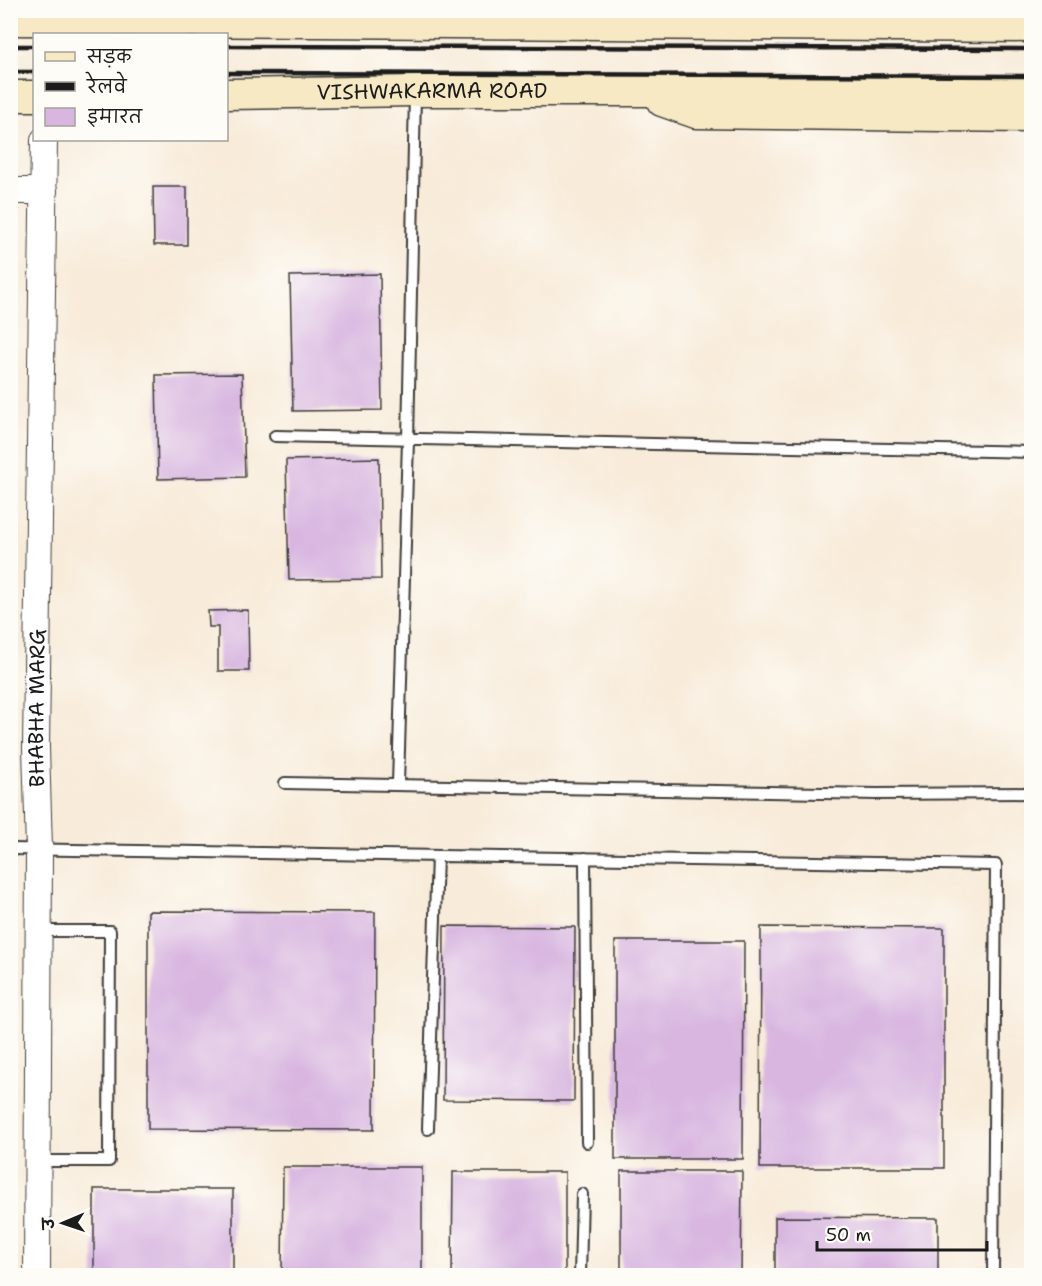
<svg xmlns="http://www.w3.org/2000/svg" width="1042" height="1286" font-family="'Shantell Sans','Playpen Sans Deva',sans-serif">
<style>
.building{fill:#d8b6e0}
.lines{fill:none;stroke-linecap:round;stroke-linejoin:round}
.service-casing{stroke:#3d3b38;stroke-width:14}
.tertiary-casing{stroke:#3d3b38;stroke-width:28}
.secondary-casing{stroke:#3d3b38;stroke-width:33}
.service{stroke:#fff;stroke-width:10}
.tertiary{stroke:#fff;stroke-width:26}
.secondary{stroke:#f6e9c3;stroke-width:30}
.rail{stroke:#1c1c1c;stroke-width:4.5}
.labels{text-anchor:middle;stroke-width:4.5;stroke-linejoin:round;paint-order:stroke}
.street-label{font-size:21px;fill:#1c1c1c;stroke:#fdfcf7}
</style>
<rect width="100%" height="100%" fill="#fdfcf7"/>
<filter id="ink" filterUnits="userSpaceOnUse"><feTurbulence type="fractalNoise" baseFrequency=".0167" numOctaves="2"/><feDisplacementMap in="SourceGraphic" scale="12" xChannelSelector="R" yChannelSelector="G"/><feConvolveMatrix kernelMatrix="1 2 1 2 8 2 1 2 1" color-interpolation-filters="sRGB"/></filter>
<filter id="wash" filterUnits="userSpaceOnUse"><feTurbulence type="fractalNoise" baseFrequency=".008" numOctaves="4" result="noise"/><feDisplacementMap in="SourceGraphic" scale="24" xChannelSelector="R" yChannelSelector="G"/><feGaussianBlur stdDeviation="1.35" result="paint"/><feColorMatrix in="noise" values="0 0 0 0 0 0 0 0 0 0 0 0 0 0 0 0 0 1.4 0 .05"/><feComposite in="paint" operator="in"/></filter>
<g filter="url(#wash)">
<rect width="100%" height="100%" fill="#f8ebd9"/>
<g id="blocks">
<path class="building" d="M 153,187 L 187,187 L 187,245 L 154,245 Z
M 380,274 L 382,410 L 293,411 L 290,276 Z
M 242,374 L 245,477 L 158,479 L 156,375 Z
M 379,458 L 381,579 L 289,580 L 286,460 Z
M 248,610 L 249,671 L 218,671 L 218,627 L 209,627 L 208,611 Z
M 148,911 L 375,912 L 374,1130 L 148,1129 Z
M 444,926 L 575,927 L 574,1101 L 443,1100 Z
M 761,927 L 944,928 L 944,1168 L 760,1168 Z
M 615,941 L 744,941 L 743,1159 L 615,1159 Z
M 283,1167 L 422,1167 L 422,1276 L 282,1276 Z
M 621,1171 L 742,1171 L 741,1276 L 621,1276 Z
M 453,1172 L 565,1172 L 565,1276 L 452,1276 Z
M 94,1189 L 233,1189 L 233,1276 L 94,1276 Z
M 775,1217 L 938,1218 L 938,1276 L 775,1276 Z"/>
</g>
</g>
<g filter="url(#ink)">
<use href="#blocks" fill-opacity="0" stroke="#3d3b38" stroke-width="1.5"/>
<g class="lines">
<defs>
<path id="service" d="M 275,436 L 1032,452
M 285,783 L 876,794 L 1032,793
M 398,784 L 408,440 L 415,94
M 10,849 L 996,865 L 993,1276
M 585,858 L 587,1142
M 428,1129 L 437,856
M 38,1161 L 109,1161 L 110,931 L 39,931
M 580,1276 L 582,1194"/>
<g id="tertiary">
<path d="M 10,191 L 44,191"/>
<path id="s1" d="M 37,1276 L 39,849 L 36,748 L 44,140"/>
</g>
<g id="secondary">
<path d="M 10,20 L 1032,27"/>
<path id="s2" d="M 226,94 L 415,91 L 1032,91"/>
<path d="M 10,96 L 34,96"/>
<path d="M 662,101 L 696,113 L 1032,117"/>
</g>
</defs>
<use href="#service" class="service-casing"/>
<use href="#tertiary" class="tertiary-casing"/>
<use href="#secondary" class="secondary-casing"/>
<use href="#service" class="service"/>
<use href="#tertiary" class="tertiary"/>
<use href="#secondary" class="secondary"/>
<path class="rail" d="M 10,46 L 34,46
M 226,46 L 1032,49
M 10,72 L 34,72
M 226,73 L 1032,76"/>
</g>
</g>
<g class="labels">
<g class="street-label">
<text dy="7" stroke="none"><textPath href="#s2" startOffset="206">VISHWAKARMA ROAD</textPath></text>
<text dy="7" stroke="none"><textPath href="#s1" startOffset="568">BHABHA MARG</textPath></text>
</g>
</g>
<rect width="1042" height="1286" fill="none" stroke="#fdfcf7" stroke-width="36"/>
<rect x="33" y="33" width="195" height="108" fill="#fdfcf7" stroke="#a3a29f" stroke-width="1.5"/>
<rect x="45" y="52" width="30" height="9" fill="#f6e9c3" stroke="#a3a29f" stroke-width="1.5"/>
<text x="87" y="63" font-size="18" fill="#1c1c1c">सड़क</text>
<rect x="45" y="82" width="30" height="9" fill="#1c1c1c" stroke="#a3a29f" stroke-width="1.5"/>
<text x="87" y="93" font-size="18" fill="#1c1c1c">रेलवे</text>
<rect x="45" y="108" width="30" height="18" fill="#d8b6e0" stroke="#a3a29f" stroke-width="1.5"/>
<text x="87" y="123" font-size="18" fill="#1c1c1c">इमारत</text>
<g transform="translate(63 1223) rotate(268)" stroke="#fdfcf7" stroke-width="4.5" paint-order="stroke">
<path d="M0-4.5L10 22L0 15L-10 22Z" fill="#1c1c1c"/>
<text y="-9" font-size="16" font-weight="bold" text-anchor="middle" fill="#1c1c1c">उ</text>
</g>
<path d="M817 1241v9h170v-9" fill="none" stroke="#1c1c1c" stroke-width="3"/>
<text x="826" y="1241" font-size="18" fill="#1c1c1c" stroke="#fdfcf7" stroke-width="4.5" paint-order="stroke">50 m</text>
</svg>
